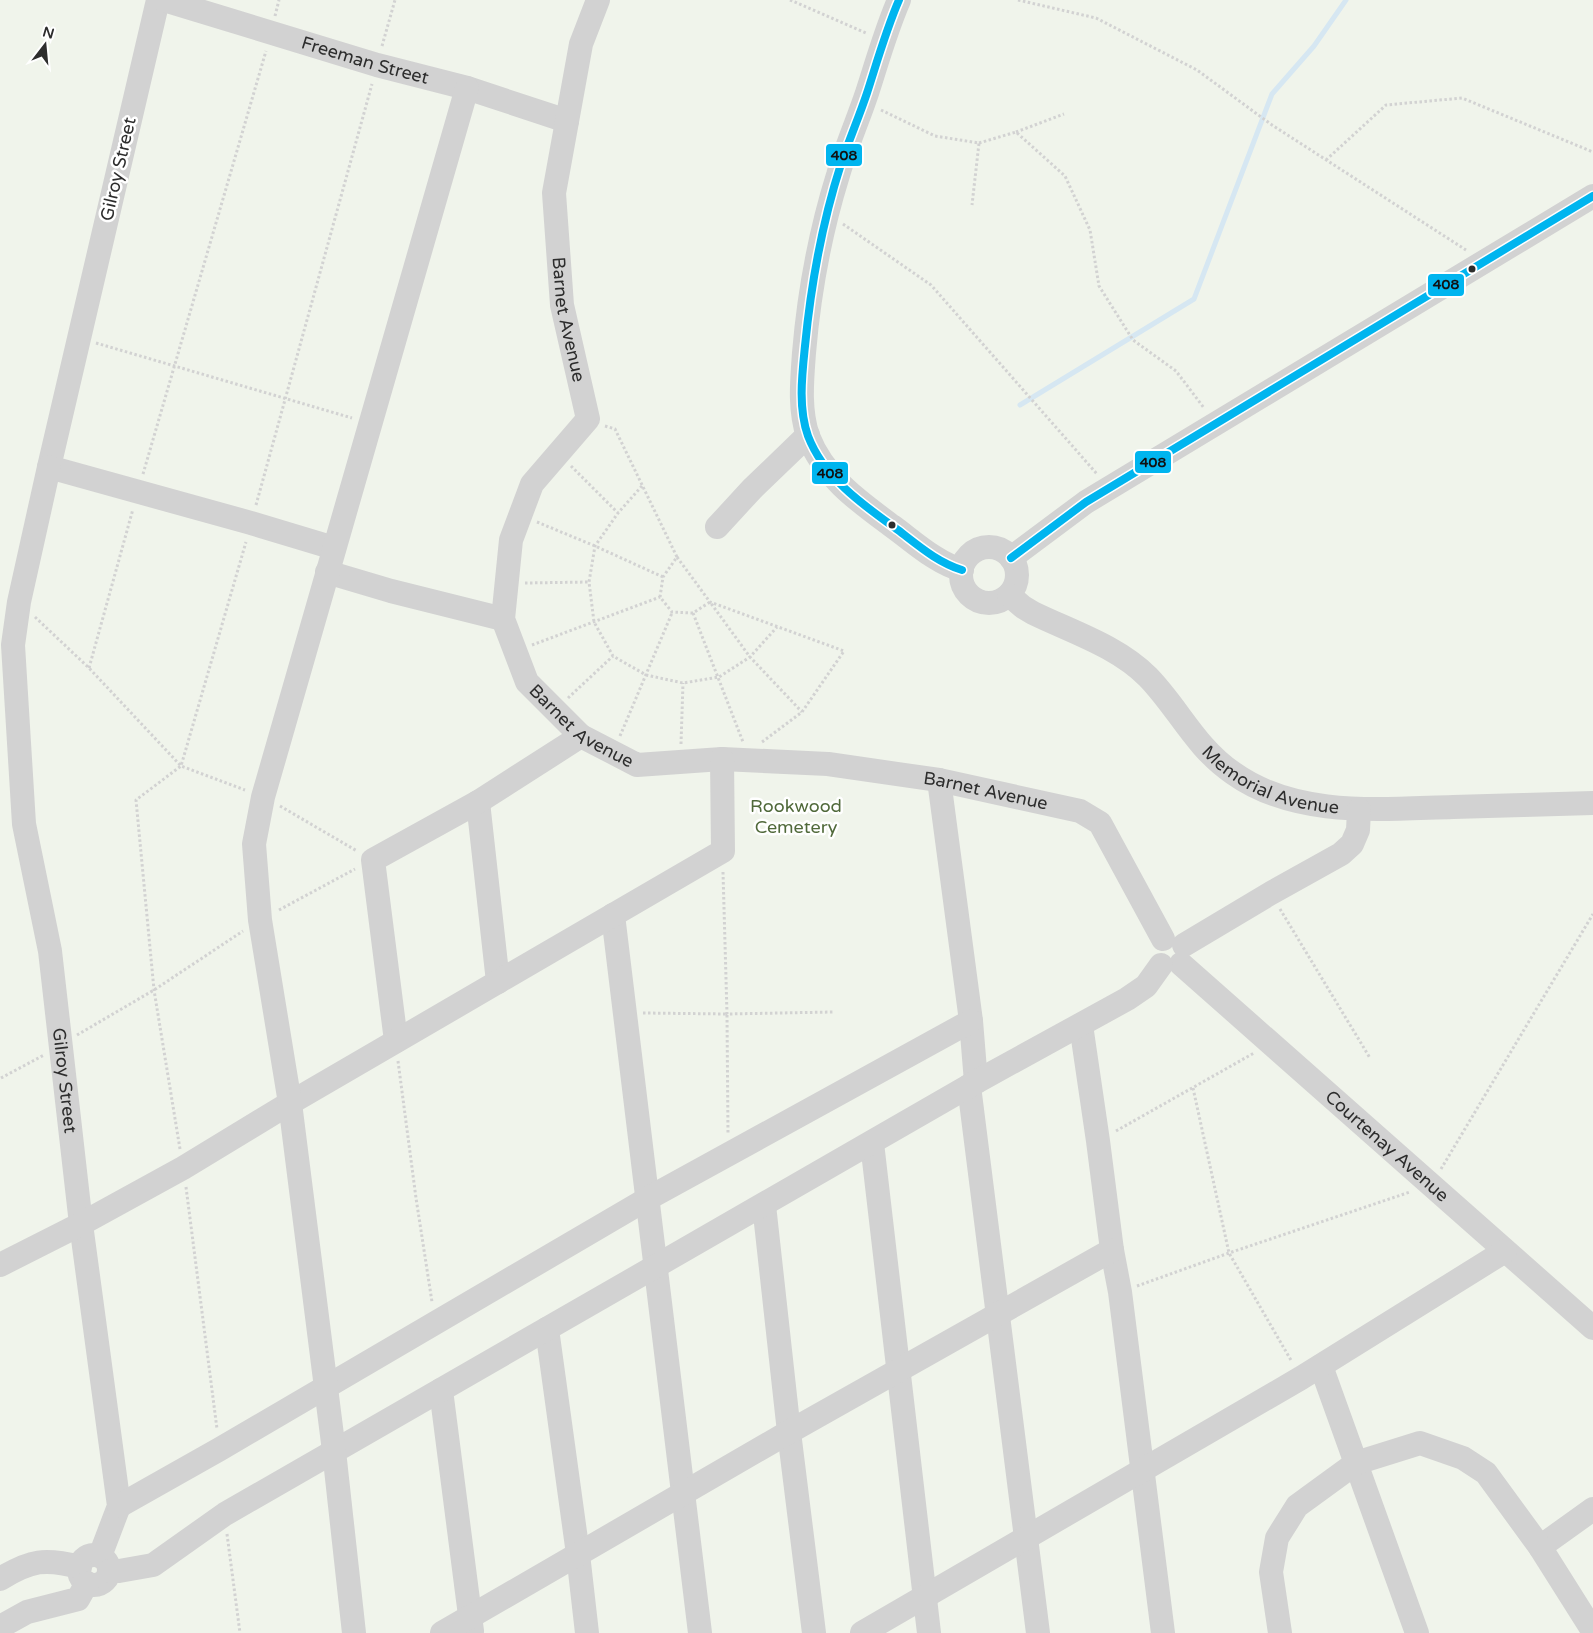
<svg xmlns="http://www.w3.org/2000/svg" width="1593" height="1633" font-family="'Varela Round',sans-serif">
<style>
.green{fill:#f0f4eb}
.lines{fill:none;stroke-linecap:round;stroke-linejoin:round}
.stream{stroke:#d6e7f2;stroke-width:5}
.path{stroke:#d2d2d2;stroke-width:3;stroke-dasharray:2.5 2.5;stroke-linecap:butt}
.minor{stroke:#d2d2d2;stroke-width:24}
.bus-1-casing{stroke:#fff;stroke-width:11}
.bus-1{stroke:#00b5ef;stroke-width:8}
.bus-dot{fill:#2d2d2d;stroke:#fff;stroke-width:2}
.labels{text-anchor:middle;stroke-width:5;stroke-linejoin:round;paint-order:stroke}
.street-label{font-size:18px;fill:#2d2d2d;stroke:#fff}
.park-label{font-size:18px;fill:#50693a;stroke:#fff}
.line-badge{stroke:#fff;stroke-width:2}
.pale-badge-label{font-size:14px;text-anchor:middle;font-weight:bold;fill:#111}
</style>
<rect width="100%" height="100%" fill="#fff"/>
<path class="green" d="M 0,0 L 1593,0 L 1593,1633 L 0,1633 Z"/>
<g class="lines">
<path class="stream" d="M 1020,405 L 1194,299 L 1272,94 L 1314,46 L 1346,0"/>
<path class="path" d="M 790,0 L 866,33
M 1018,0 L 1096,18 L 1197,70 L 1272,125 L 1466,250
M 275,16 L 279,0
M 382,46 L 395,0
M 881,110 L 935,136 L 979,143 L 972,205
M 1016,132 L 1064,114
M 979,143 L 1016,132 L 1065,176 L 1090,230 L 1099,286 L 1133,340 L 1176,371 L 1204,408
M 1326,160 L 1386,105 L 1462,98 L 1593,152
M 843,224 L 931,285 L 1097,474
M 96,343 L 352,418
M 605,426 L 615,429 L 677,557 L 663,577 L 660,597 L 672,612 L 693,613 L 710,602 L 750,657 L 802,712
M 571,466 L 618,513
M 143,474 L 266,51
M 642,486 L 618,513 L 595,546 L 589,582 L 594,622 L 613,656 L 646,675 L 683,683 L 719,677 L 750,657 L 777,627
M 256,505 L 372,84
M 537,522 L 595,546 L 663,577
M 677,557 L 710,602 L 844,651 L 802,712 L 762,742
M 525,583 L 589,582
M 693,613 L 743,742
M 35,617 L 89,668 L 181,766 L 245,790
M 532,645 L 660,597
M 89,668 L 133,509
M 568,698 L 613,656
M 620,736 L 672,613
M 681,744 L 683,683
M 280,806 L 357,851
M 723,872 L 727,1014 L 833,1012
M 1280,909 L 1370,1058
M 279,910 L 355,869
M 643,1013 L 727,1014 L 728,1134
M 77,1035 L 154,990 L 243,931
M 398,1061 L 416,1198 L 432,1302
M 1,1078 L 44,1055
M 1193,1088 L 1229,1253 L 1292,1362
M 1116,1131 L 1254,1053
M 180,1149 L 154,990 L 136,800 L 181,766 L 246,542
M 1441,1169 L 1593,914
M 186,1187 L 217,1429
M 1137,1286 L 1229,1253 L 1410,1192
M 227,1534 L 240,1633"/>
<g class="minor">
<path d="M 158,0 L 49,467 L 251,523 L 334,548"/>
<path id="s1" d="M 164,0 L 377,65 L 467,88 L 567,121"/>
<path id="s2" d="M 598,0 L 581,44 L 554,193 L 562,305 L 588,419 L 532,484 L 511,540 L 503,619 L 527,682 L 581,736 L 637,765 L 722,759 L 828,764 L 939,780 L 1080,811 L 1100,823 L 1163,939"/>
<path d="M 899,0 C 886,30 877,62 867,93 C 858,120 846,147 838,175 C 820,233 809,293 804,353 C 802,380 799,410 808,436 C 824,477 858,501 892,526 C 913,541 936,563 962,570"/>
<path id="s3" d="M 49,467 L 19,602 L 13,645 L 24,824 L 50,951 L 81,1224 L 119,1506 L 100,1556"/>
<path d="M 717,527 L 752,489 L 808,435"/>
<circle cx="989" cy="575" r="28"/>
<path d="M 1011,558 L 1086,502 L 1593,196"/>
<path d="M 327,572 L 391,591 L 503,619"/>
<path id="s4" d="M 1009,595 L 1023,607 L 1033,613 C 1072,632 1117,646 1148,677 C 1179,709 1195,747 1233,773 C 1296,818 1380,809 1453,807 C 1500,806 1546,804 1593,803"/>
<path d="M 939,780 L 971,1021 L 976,1082"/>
<path d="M 478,802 L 498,982"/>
<path d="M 613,915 L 700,1633"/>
<path d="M 1184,945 L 1271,893 L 1341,854 L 1352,844 L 1358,830 L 1359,810"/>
<path id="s5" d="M 1181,964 L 1593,1328"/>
<path d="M 1081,1025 L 1098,1141 L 1112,1250 L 1120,1292 L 1163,1633"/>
<path d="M 396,1041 L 373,860 L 478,802 L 581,736"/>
<path d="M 969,1086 L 1038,1633"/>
<path d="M 872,1143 L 929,1633"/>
<path d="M 764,1205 L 789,1432 L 814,1633"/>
<path d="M 0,1265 L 81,1224 L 183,1168 L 290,1103 L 723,851 L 722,759"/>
<path d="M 547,1329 L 578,1554 L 587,1633"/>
<path d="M 1321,1366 L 1417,1633"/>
<path d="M 441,1390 L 472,1631"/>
<path d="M 119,1506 L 220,1449 L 647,1199 L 971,1021"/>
<path d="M 1540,1547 L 1593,1509"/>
<circle cx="94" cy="1570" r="15"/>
<path d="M 109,1571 L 119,1571 L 153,1565 L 225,1514 L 976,1082 L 1127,999 L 1146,986 L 1161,965"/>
<path d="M 0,1579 C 31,1560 45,1558 80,1567"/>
<path d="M 0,1627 L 27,1612 L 78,1599 L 87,1583"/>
<path d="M 354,1633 L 334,1451 L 290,1103 L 260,920 L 254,844 L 263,797 L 467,88"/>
<path d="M 442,1633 L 789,1432 L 1112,1250"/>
<path d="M 862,1633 L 1301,1378 L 1505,1251"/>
<path d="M 1280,1633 L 1271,1572 L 1277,1538 L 1297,1506 L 1356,1463 L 1420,1443 L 1463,1458 L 1486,1473 L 1540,1547 L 1593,1631"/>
</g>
<defs>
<path id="bus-1" d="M 899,0 C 886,30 877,62 867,93 C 859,117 849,140 841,164 C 822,223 811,284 805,346 C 802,375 798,408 808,436 C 824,478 863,505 898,530 C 919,546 937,562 962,570
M 1011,558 L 1086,502 L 1593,196"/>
</defs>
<use href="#bus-1" class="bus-1-casing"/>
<use href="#bus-1" class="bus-1"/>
</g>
<g class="bus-dot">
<circle cx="1472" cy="269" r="4.5"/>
<circle cx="892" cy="525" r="4.5"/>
</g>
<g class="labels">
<g class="street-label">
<text dy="6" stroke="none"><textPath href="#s1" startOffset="210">Freeman Street</textPath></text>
<text transform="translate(118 169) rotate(-77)" y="6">Gilroy Street</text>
<text dy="6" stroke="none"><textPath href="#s2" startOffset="326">Barnet Avenue</textPath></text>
<text dy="6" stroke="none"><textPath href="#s2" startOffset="791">Barnet Avenue</textPath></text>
<text dy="6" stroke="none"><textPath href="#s4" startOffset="329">Memorial Avenue</textPath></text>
<text dy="6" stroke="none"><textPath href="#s2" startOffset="1211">Barnet Avenue</textPath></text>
<text dy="6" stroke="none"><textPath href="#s3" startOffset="621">Gilroy Street</textPath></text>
<text dy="6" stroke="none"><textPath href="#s5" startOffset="275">Courtenay Avenue</textPath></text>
</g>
<g class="park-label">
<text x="796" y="812">Rookwood<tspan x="796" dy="21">Cemetery</tspan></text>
</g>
</g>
<g class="line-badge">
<rect x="825" y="143" width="38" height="24" rx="5" fill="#00b5ef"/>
<rect x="1427" y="273" width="38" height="24" rx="5" fill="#00b5ef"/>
<rect x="1134" y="450" width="38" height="24" rx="5" fill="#00b5ef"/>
<rect x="811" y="461" width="38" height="24" rx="5" fill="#00b5ef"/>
</g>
<g class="pale-badge-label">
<text x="844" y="160">408</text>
<text x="1446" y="289">408</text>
<text x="1153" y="467">408</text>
<text x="830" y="478">408</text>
</g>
<g transform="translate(45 45) rotate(16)" stroke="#ffffff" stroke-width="4" paint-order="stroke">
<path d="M0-4L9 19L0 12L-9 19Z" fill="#2d2d2d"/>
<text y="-8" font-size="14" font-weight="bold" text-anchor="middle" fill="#2d2d2d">N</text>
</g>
</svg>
